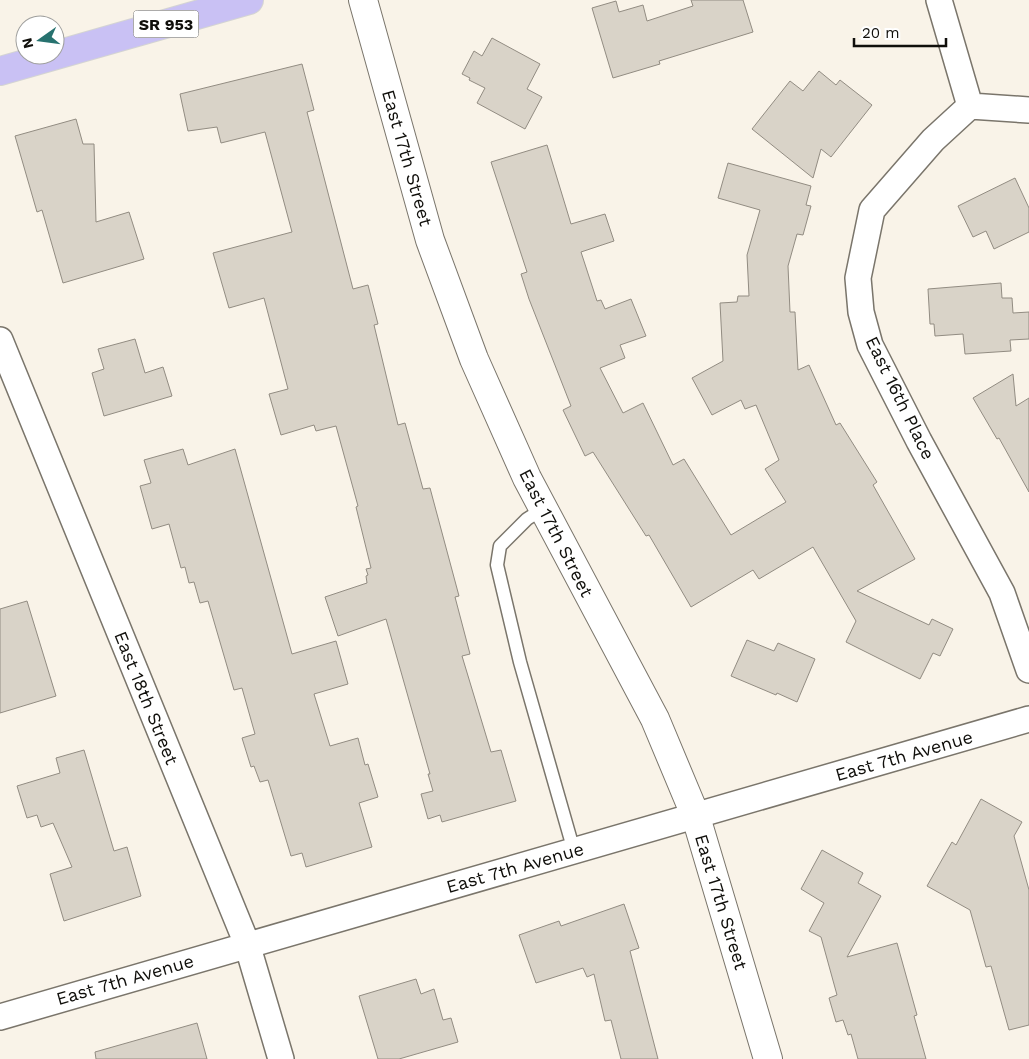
<svg xmlns="http://www.w3.org/2000/svg" width="1029" height="1059" font-family="'Work Sans',sans-serif">
<style>
.building{fill:#d9d3c8;stroke:#928c82}
.lines{fill:none;stroke-linecap:round;stroke-linejoin:round}
.service-casing{stroke:#7a756b;stroke-width:15}
.minor-casing{stroke:#7a756b;stroke-width:28}
.tertiary-casing{stroke:#7a756b;stroke-width:30}
.primary-casing{stroke:#d4d4d3;stroke-width:30}
.service{stroke:#fff;stroke-width:12}
.minor{stroke:#fff;stroke-width:25}
.tertiary{stroke:#fff;stroke-width:28}
.primary{stroke:#c9c1f4;stroke-width:28}
.labels{text-anchor:middle;stroke-width:4;stroke-linejoin:round;paint-order:stroke}
.shield{fill:#fff;stroke:#585754;stroke-width:1}
.shield-label{font-size:16px;font-weight:bold;fill:#100f0b}
.street-label{font-size:18px;fill:#100f0b;stroke:#fff}
</style>
<rect width="100%" height="100%" fill="#f9f3e8"/>
<path class="building" d="M 691,0 L 743,0 L 753,32 L 659,61 L 660,64 L 613,78 L 592,8 L 616,1 L 619,12 L 643,5 L 647,21 L 693,6 Z
M 492,38 L 540,64 L 527,89 L 542,97 L 525,129 L 477,103 L 485,88 L 469,80 L 470,78 L 462,74 L 474,51 L 482,56 Z
M 302,64 L 314,110 L 307,112 L 353,289 L 368,285 L 378,324 L 374,325 L 398,425 L 405,423 L 423,489 L 430,488 L 459,596 L 455,597 L 470,654 L 462,656 L 491,752 L 501,750 L 516,801 L 442,822 L 440,815 L 428,819 L 421,794 L 433,791 L 428,774 L 430,774 L 386,619 L 338,636 L 325,597 L 367,583 L 366,576 L 368,575 L 366,569 L 371,568 L 356,507 L 358,506 L 336,426 L 316,431 L 314,425 L 281,435 L 269,394 L 288,389 L 264,298 L 229,308 L 213,253 L 292,232 L 265,132 L 221,143 L 217,127 L 188,131 L 180,94 Z
M 819,71 L 836,85 L 840,80 L 872,105 L 831,157 L 821,149 L 813,178 L 752,129 L 790,81 L 803,91 Z
M 76,119 L 83,144 L 94,144 L 96,222 L 129,212 L 144,259 L 63,283 L 42,210 L 37,212 L 15,136 Z
M 547,145 L 571,224 L 605,214 L 614,241 L 581,252 L 597,301 L 601,300 L 605,309 L 631,299 L 646,336 L 620,345 L 625,358 L 600,368 L 623,413 L 643,403 L 673,465 L 684,459 L 731,535 L 786,502 L 765,469 L 779,460 L 756,405 L 745,409 L 741,400 L 712,415 L 692,378 L 723,361 L 720,303 L 737,302 L 738,296 L 749,296 L 747,255 L 760,210 L 718,198 L 728,163 L 811,186 L 806,205 L 811,206 L 803,235 L 797,234 L 788,266 L 790,312 L 795,312 L 798,370 L 809,365 L 836,425 L 840,423 L 877,482 L 873,485 L 915,559 L 857,591 L 929,625 L 932,619 L 953,629 L 940,656 L 933,653 L 920,679 L 846,642 L 856,621 L 813,547 L 759,579 L 753,570 L 691,607 L 649,535 L 646,536 L 593,452 L 585,456 L 563,410 L 571,406 L 529,299 L 521,274 L 527,272 L 491,162 Z
M 1015,178 L 1029,208 L 1029,232 L 994,249 L 986,231 L 973,237 L 958,206 Z
M 1001,283 L 1002,298 L 1012,298 L 1013,313 L 1029,312 L 1029,339 L 1010,340 L 1011,351 L 965,354 L 963,334 L 935,336 L 934,324 L 930,324 L 928,289 Z
M 135,339 L 145,373 L 163,367 L 172,396 L 104,416 L 92,373 L 104,369 L 98,349 Z
M 1013,374 L 1016,406 L 1029,398 L 1029,492 L 999,438 L 997,439 L 973,398 Z
M 183,449 L 188,465 L 235,449 L 292,654 L 336,641 L 348,684 L 314,694 L 330,746 L 358,738 L 365,765 L 368,764 L 378,797 L 359,803 L 372,847 L 306,867 L 302,853 L 291,856 L 268,780 L 260,782 L 254,766 L 251,767 L 242,738 L 255,734 L 242,688 L 234,690 L 208,601 L 200,603 L 194,582 L 189,583 L 185,567 L 181,568 L 169,524 L 152,529 L 140,486 L 151,483 L 144,460 Z
M 27,601 L 56,696 L 0,713 L 0,609 Z
M 747,640 L 774,651 L 778,643 L 815,659 L 797,702 L 777,693 L 776,695 L 731,676 Z
M 84,750 L 114,851 L 127,847 L 141,896 L 64,921 L 50,874 L 72,867 L 53,823 L 41,827 L 37,815 L 27,818 L 17,786 L 60,773 L 56,758 Z
M 981,799 L 1022,822 L 1014,836 L 1029,890 L 1029,1025 L 1009,1030 L 991,966 L 986,967 L 970,910 L 927,886 L 952,842 L 956,845 Z
M 822,850 L 863,873 L 858,883 L 881,896 L 847,957 L 897,943 L 917,1015 L 914,1016 L 926,1059 L 858,1059 L 851,1034 L 848,1035 L 843,1020 L 836,1022 L 829,998 L 837,995 L 821,937 L 809,931 L 824,903 L 801,889 Z
M 624,904 L 639,948 L 630,951 L 658,1059 L 621,1059 L 611,1020 L 605,1021 L 594,974 L 587,977 L 583,968 L 536,983 L 519,935 L 559,921 L 561,926 Z
M 416,979 L 421,994 L 434,989 L 443,1020 L 451,1018 L 458,1042 L 399,1059 L 378,1059 L 359,996 Z
M 197,1023 L 207,1059 L 96,1059 L 95,1052 Z"/>
<g class="lines">
<defs>
<path id="service" d="M 543,509 L 527,519 L 500,546 L 497,565 L 520,662 L 574,851"/>
<path id="minor" d="M 939,0 L 970,106 L 933,140 L 872,210 L 858,278 L 861,312 L 870,345 L 919,441 L 1002,593 L 1029,670
M 970,106 L 1029,110
M 0,340 L 247,944 L 281,1059
M 0,1017 L 1029,719"/>
<path id="tertiary" d="M 363,0 L 430,240 L 474,359 L 527,478 L 655,719 L 696,817 L 768,1059"/>
<path id="primary" d="M 0,71 L 249,0"/>
</defs>
<use href="#service" class="service-casing"/>
<use href="#minor" class="minor-casing"/>
<use href="#tertiary" class="tertiary-casing"/>
<use href="#primary" class="primary-casing"/>
<use href="#service" class="service"/>
<use href="#minor" class="minor"/>
<use href="#tertiary" class="tertiary"/>
<use href="#primary" class="primary"/>
</g>
<g class="labels">
<rect class="shield" x="133.5" y="10.5" width="65" height="27" rx="4"/>
<g class="shield-label">
<text x="166" y="30">SR 953</text>
</g>
<g class="street-label">
<text transform="translate(407 158) rotate(74)" y="6">East 17th Street</text>
<text transform="translate(900 398) rotate(64)" y="6">East 16th Place</text>
<text transform="translate(556 533) rotate(63)" y="6">East 17th Street</text>
<text transform="translate(146 698) rotate(68)" y="6">East 18th Street</text>
<text transform="translate(904 756) rotate(-16)" y="6">East 7th Avenue</text>
<text transform="translate(515 868) rotate(-16)" y="6">East 7th Avenue</text>
<text transform="translate(721 902) rotate(73)" y="6">East 17th Street</text>
<text transform="translate(125 980) rotate(-16)" y="6">East 7th Avenue</text>
</g>
</g>
<g transform="translate(40 40) rotate(256)"><circle r="24" fill="#ffffff" stroke="#9f9f9d"/>
<path d="M0-4L9 19L0 12L-9 19Z" fill="#27726f"/>
<text y="-8" font-size="14" font-weight="bold" text-anchor="middle" fill="#100f0b">N</text>
</g>
<path d="M854 38v8h92v-8" fill="none" stroke="#100f0b" stroke-width="2.5"/>
<text x="862" y="38" font-size="15" fill="#100f0b" stroke="#ffffff" stroke-width="4" paint-order="stroke">20 m</text>
</svg>
